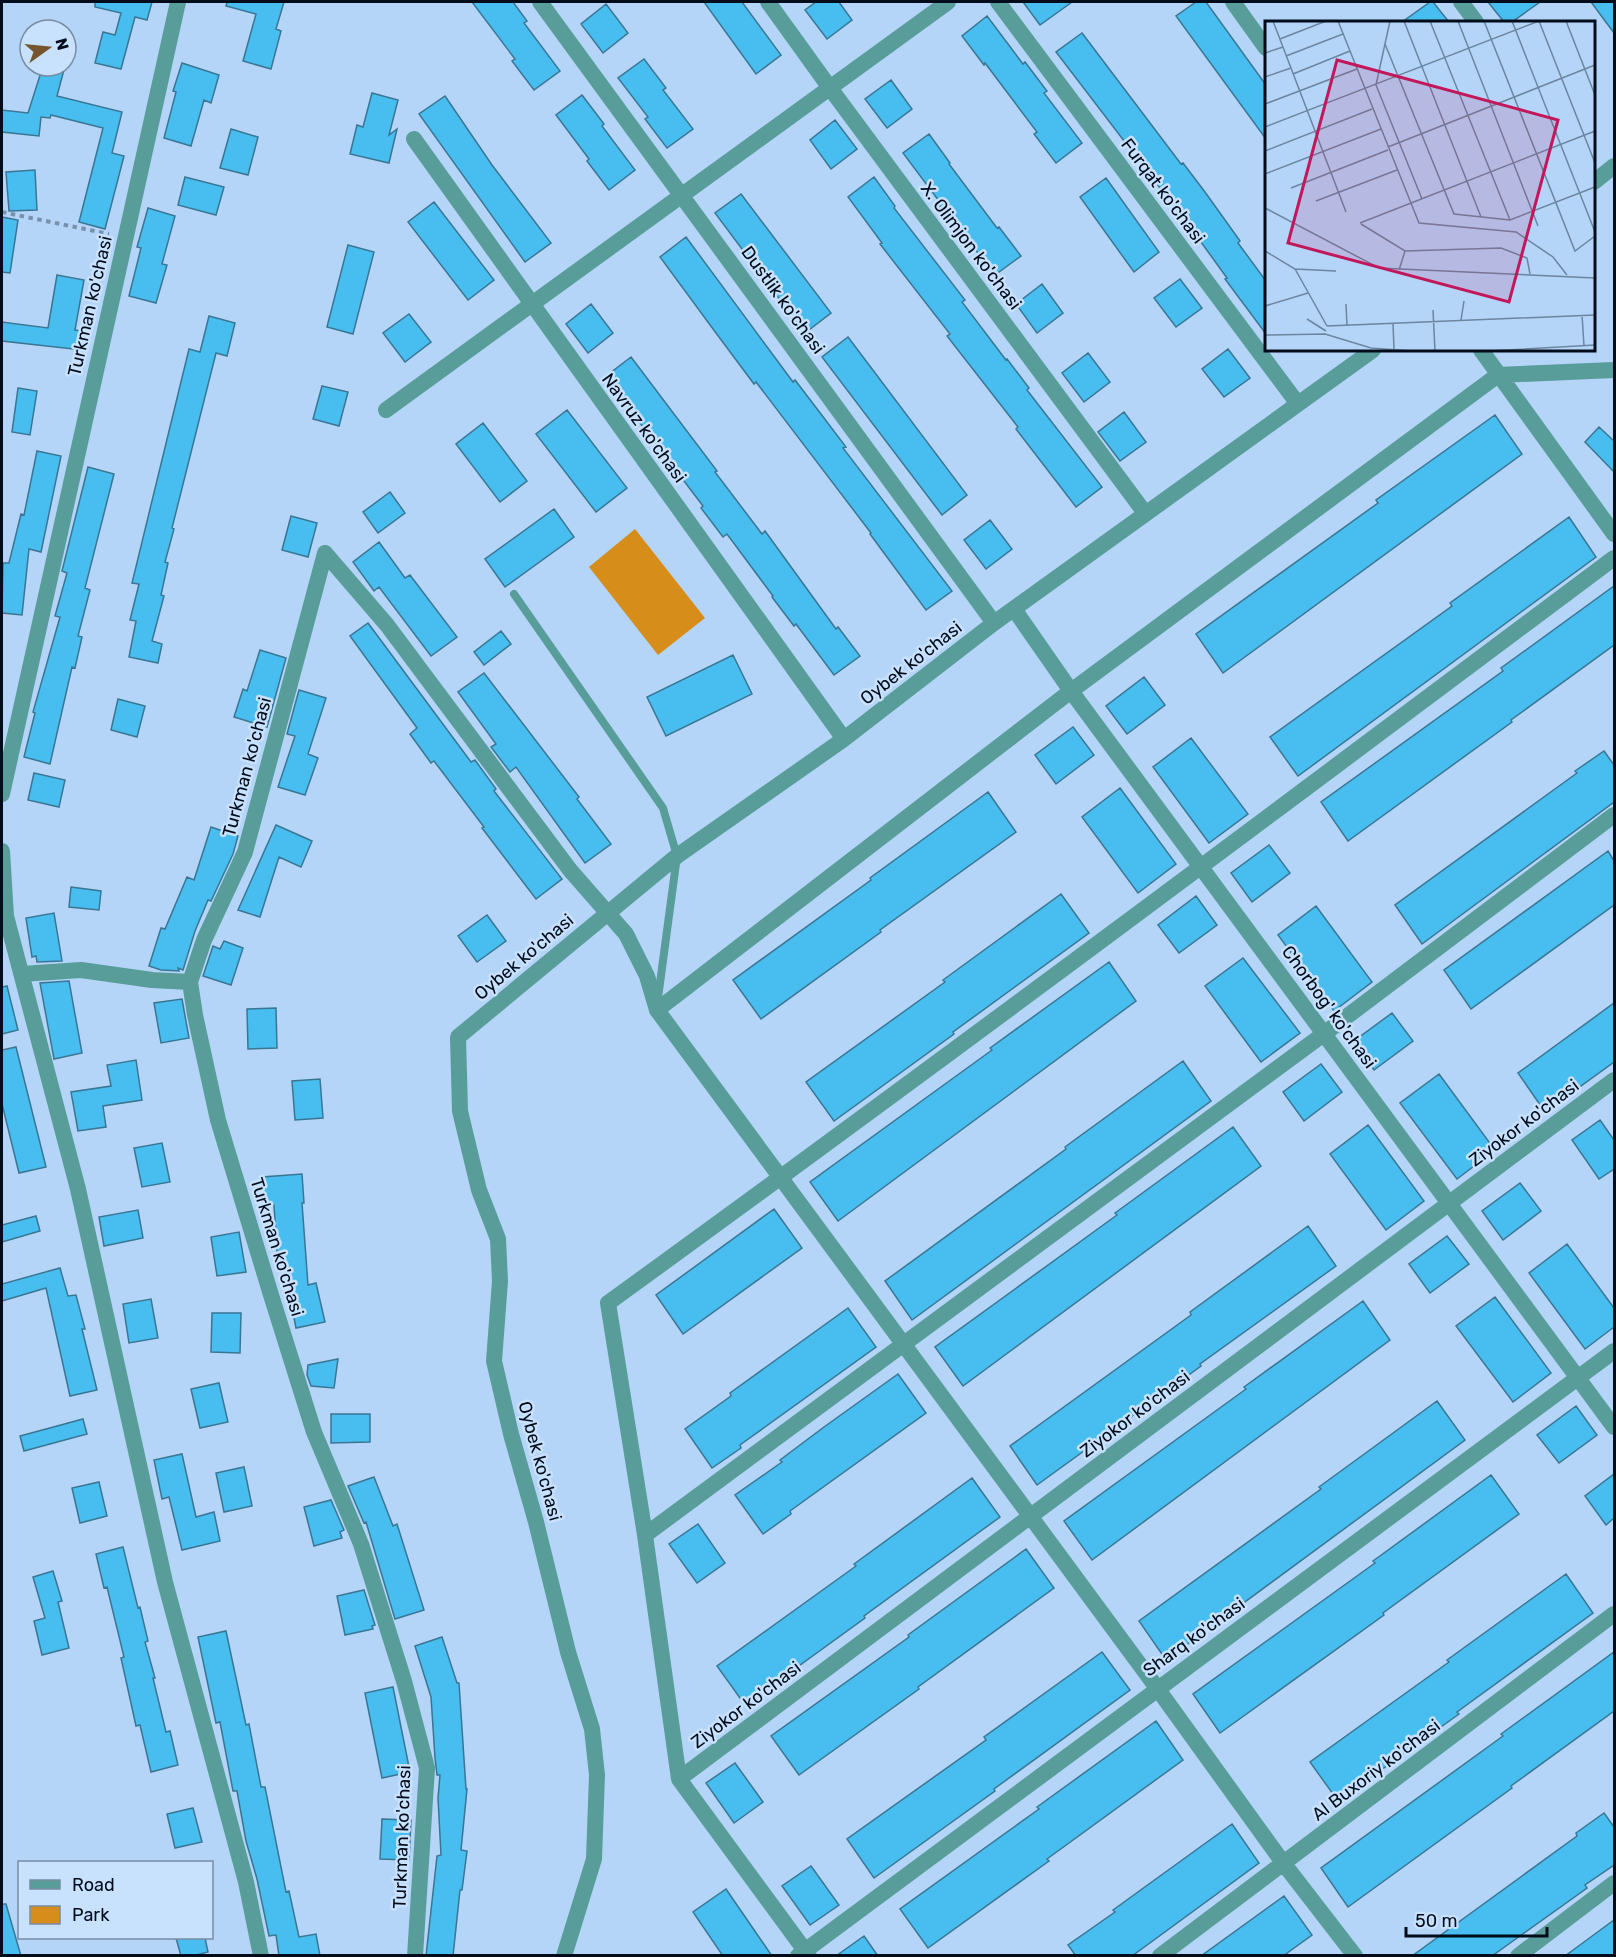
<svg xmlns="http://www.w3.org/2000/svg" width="1616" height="1957" font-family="Rubik,sans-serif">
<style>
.green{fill:#d68d1a}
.building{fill:#47bdf0;stroke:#3a7693;stroke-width:1.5}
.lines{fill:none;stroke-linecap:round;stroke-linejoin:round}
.path{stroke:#7891ad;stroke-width:4;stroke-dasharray:4.5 4.5;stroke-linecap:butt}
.lane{stroke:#589d99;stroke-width:8}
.street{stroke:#589d99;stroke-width:16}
.labels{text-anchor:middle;stroke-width:5;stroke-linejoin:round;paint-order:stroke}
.street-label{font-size:18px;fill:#010c1b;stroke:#c8e1fc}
.inset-road{fill:none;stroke:#6c85a0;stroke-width:1.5}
.view{fill:#c2185b;fill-opacity:0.15;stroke:#c2185b;stroke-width:3}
.inset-edge{fill:none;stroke:#010c1b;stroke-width:3}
</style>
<rect width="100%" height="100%" fill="#b4d5f8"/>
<path class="green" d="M 635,529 L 705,618 L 658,655 L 589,567 Z"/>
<path class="building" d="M 95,2 L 152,2 L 147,20 L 135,17 L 121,69 L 95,63 L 103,32 L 115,35 L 121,13 L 95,7 Z
M 227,2 L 284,2 L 276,29 L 281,31 L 271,69 L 243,61 L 256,14 L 226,6 Z
M 472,2 L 513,2 L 527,21 L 524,23 L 560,71 L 534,90 L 512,61 L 515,59 Z
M 704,2 L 742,2 L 781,55 L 756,74 Z
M 816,2 L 839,2 L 852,20 L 827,39 L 805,10 Z
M 1023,2 L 1072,2 L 1040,25 Z
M 1196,2 L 1206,2 L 1266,85 L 1266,139 L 1176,16 Z
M 1430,2 L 1433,2 L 1449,22 L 1402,22 Z
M 1488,2 L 1540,2 L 1512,22 L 1504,22 Z
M 1591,2 L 1614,2 L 1614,33 Z
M 606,4 L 628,33 L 603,53 L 581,24 Z
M 987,16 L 1023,64 L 1025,62 L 1047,91 L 1044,93 L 1082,143 L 1056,163 L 1034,134 L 1037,132 L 985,63 L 984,65 L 962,36 Z
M 1082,33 L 1181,164 L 1183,163 L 1205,192 L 1240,241 L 1238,243 L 1266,281 L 1266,334 L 1225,279 L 1227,278 L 1193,231 L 1056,52 Z
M 644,59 L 666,88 L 663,90 L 693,129 L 667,148 L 645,119 L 648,117 L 618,78 Z
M 182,63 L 219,75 L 211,103 L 204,100 L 191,146 L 164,138 L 176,92 L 173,91 Z
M 43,66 L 65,66 L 57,96 L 122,112 L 112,153 L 124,156 L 105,229 L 79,222 L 103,128 L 51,115 L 50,118 L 41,117 L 39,136 L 2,132 L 2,110 L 28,113 Z
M 891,80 L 912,109 L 887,128 L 865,99 Z
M 372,93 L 398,100 L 389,135 L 397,129 L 389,163 L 350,154 L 357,125 L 363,127 Z
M 582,95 L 604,124 L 602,126 L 635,170 L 609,190 L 587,161 L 589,159 L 556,115 Z
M 445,96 L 492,165 L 551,243 L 525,262 L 419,114 Z
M 835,120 L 857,149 L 831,169 L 810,140 Z
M 231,129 L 258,137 L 248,175 L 220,168 Z
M 929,134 L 950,163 L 949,164 L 997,228 L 999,227 L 1021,256 L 995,275 L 960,230 L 958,231 L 937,202 L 939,201 L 903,153 Z
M 35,170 L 37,210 L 9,211 L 6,172 Z
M 185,177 L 224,187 L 216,215 L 178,205 Z
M 874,177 L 895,206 L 894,208 L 965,300 L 962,302 L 1006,360 L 1007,359 L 1029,388 L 1027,390 L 1102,487 L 1076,507 L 1016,429 L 1018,427 L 947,336 L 950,334 L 880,244 L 882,243 L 848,197 Z
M 1106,178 L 1159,252 L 1134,272 L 1080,197 Z
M 741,194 L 831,313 L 805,333 L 715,213 Z
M 434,202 L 494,280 L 468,300 L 408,222 Z
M 148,208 L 175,216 L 162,264 L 167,265 L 156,303 L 129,296 L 141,248 L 137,247 Z
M 2,217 L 18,220 L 10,273 L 2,272 Z
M 686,237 L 793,382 L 795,380 L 824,418 L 846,447 L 843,448 L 952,591 L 926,610 L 870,534 L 871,533 L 756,382 L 754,384 L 716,333 L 660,257 Z
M 348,245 L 374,252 L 353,334 L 327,327 Z
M 57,275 L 84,280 L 75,330 L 84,331 L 82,350 L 2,341 L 2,322 L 48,328 Z
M 1180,279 L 1202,308 L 1176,327 L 1154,298 Z
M 1042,284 L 1063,313 L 1037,333 L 1016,304 Z
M 591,304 L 613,333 L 588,353 L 566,324 Z
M 409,314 L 431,342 L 405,362 L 383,333 Z
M 209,316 L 235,323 L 227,356 L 216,353 L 172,528 L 174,529 L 165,562 L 168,563 L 161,595 L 164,596 L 152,641 L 162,644 L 158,663 L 129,657 L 136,621 L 130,620 L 139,584 L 132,583 L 189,349 L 200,352 Z
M 848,337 L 967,495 L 942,515 L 822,357 Z
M 1228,349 L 1250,378 L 1224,397 L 1202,369 Z
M 1088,353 L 1110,382 L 1084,402 L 1062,373 Z
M 631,357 L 717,471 L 715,472 L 762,534 L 765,531 L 836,629 L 838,627 L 860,656 L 834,675 L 796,624 L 794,626 L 772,597 L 773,596 L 727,534 L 723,537 L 701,508 L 703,506 L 605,377 Z
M 322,386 L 348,392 L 339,426 L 313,419 Z
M 18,388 L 37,391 L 30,435 L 12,432 Z
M 567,410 L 627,488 L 596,512 L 536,434 Z
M 1124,412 L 1146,442 L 1120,461 L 1098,432 Z
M 1495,415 L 1522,454 L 1223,673 L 1196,634 L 1378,503 L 1376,500 Z
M 483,423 L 527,481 L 500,502 L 456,444 Z
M 1599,427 L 1614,441 L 1614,472 L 1585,442 Z
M 37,451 L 61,456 L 41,552 L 29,549 L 22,615 L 2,613 L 3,563 L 9,563 L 21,514 L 24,515 Z
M 88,467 L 114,474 L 85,588 L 90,590 L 78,636 L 82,637 L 75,668 L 72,667 L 50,764 L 24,757 L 35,713 L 33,712 L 60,617 L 55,616 L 67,573 L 62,571 Z
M 390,492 L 405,513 L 378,533 L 363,512 Z
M 554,509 L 574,537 L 505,587 L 485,559 Z
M 291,516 L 317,523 L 308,557 L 282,550 Z
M 1569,517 L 1596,557 L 1298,776 L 1270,737 L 1452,606 L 1450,603 Z
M 990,520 L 1012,549 L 986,569 L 964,540 Z
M 379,542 L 405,578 L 410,575 L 457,637 L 431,656 L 379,587 L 374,591 L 353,562 Z
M 1614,586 L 1614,645 L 1511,720 L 1512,722 L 1348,841 L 1321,802 L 1503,671 L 1501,668 Z
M 368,623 L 471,762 L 475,760 L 496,789 L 494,791 L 562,879 L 536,899 L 482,828 L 484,827 L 434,761 L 431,763 L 410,734 L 417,728 L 350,636 Z
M 501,631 L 511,644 L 484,665 L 474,652 Z
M 260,650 L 286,658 L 267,727 L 234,717 L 243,689 L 247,691 Z
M 733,655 L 752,694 L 666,736 L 647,697 Z
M 484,673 L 579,797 L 577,799 L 611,844 L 585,863 L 516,767 L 510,772 L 491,747 L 496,744 L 458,692 Z
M 1144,677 L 1165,705 L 1127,734 L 1106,706 Z
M 299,690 L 326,698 L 308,754 L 318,758 L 305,795 L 278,787 L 295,736 L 287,734 Z
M 118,699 L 145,706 L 137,737 L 111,730 Z
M 1073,727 L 1094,755 L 1056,784 L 1035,755 Z
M 1191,738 L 1248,814 L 1209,843 L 1153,767 Z
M 1604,751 L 1614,765 L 1614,802 L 1422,944 L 1395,905 L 1577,773 L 1575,771 Z
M 34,773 L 65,780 L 59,807 L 28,800 Z
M 1120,788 L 1176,864 L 1138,893 L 1082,817 Z
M 988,792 L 1016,832 L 880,930 L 881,932 L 761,1019 L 733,980 L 871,880 L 870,878 Z
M 276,825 L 312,841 L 301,867 L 279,857 L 260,917 L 238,910 Z
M 211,827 L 238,836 L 233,854 L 211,901 L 208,900 L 195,931 L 183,970 L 178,968 L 179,971 L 161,970 L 149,966 L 161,928 L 165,929 L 187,877 L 194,880 Z
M 1269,845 L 1290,873 L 1252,902 L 1231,873 Z
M 1608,851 L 1614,861 L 1614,905 L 1471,1009 L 1444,970 Z
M 71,887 L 101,891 L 99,910 L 69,907 Z
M 1061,894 L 1089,933 L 953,1032 L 954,1034 L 834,1121 L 806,1082 L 945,982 L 943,980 Z
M 1196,896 L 1217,925 L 1179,953 L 1158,925 Z
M 1316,906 L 1372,982 L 1334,1011 L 1278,935 Z
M 54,913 L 62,961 L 37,962 L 36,956 L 32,957 L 26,918 Z
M 487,915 L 506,941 L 477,962 L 458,936 Z
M 224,941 L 243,948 L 231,985 L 203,976 L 213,946 L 220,949 Z
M 1243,958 L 1300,1033 L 1261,1062 L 1205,986 Z
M 1109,962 L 1136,1001 L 838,1221 L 810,1182 L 992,1050 L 990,1048 Z
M 69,981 L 82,1053 L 54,1059 L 40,983 Z
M 7,986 L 18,1030 L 2,1034 L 2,987 Z
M 182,999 L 189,1038 L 161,1043 L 154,1003 Z
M 1614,1003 L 1614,1062 L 1545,1112 L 1518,1073 Z
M 276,1008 L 277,1048 L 248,1049 L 247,1009 Z
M 1392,1013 L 1413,1041 L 1374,1070 L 1354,1041 Z
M 16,1047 L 46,1167 L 19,1173 L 2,1104 L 2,1050 Z
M 136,1060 L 142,1100 L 103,1106 L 106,1127 L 78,1131 L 71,1092 L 111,1086 L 107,1065 Z
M 1183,1061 L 1211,1101 L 912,1320 L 885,1281 L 1066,1149 L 1065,1147 Z
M 1321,1064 L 1342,1092 L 1304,1121 L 1283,1092 Z
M 1439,1074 L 1495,1150 L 1457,1179 L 1400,1103 Z
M 320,1079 L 323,1118 L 295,1120 L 292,1081 Z
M 1600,1120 L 1614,1140 L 1614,1169 L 1599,1179 L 1572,1140 Z
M 1368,1125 L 1424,1201 L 1386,1230 L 1330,1154 Z
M 1233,1127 L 1261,1166 L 963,1386 L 935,1347 L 1117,1215 L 1115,1213 Z
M 162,1143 L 170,1182 L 142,1187 L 134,1148 Z
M 302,1174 L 304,1203 L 302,1203 L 308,1285 L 316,1283 L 325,1322 L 296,1328 L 284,1268 L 278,1268 L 274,1205 L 264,1206 L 262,1177 Z
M 1520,1183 L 1541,1211 L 1503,1240 L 1482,1211 Z
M 774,1209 L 802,1248 L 683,1334 L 656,1295 Z
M 138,1210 L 143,1238 L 104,1246 L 99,1217 Z
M 36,1216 L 40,1231 L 2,1242 L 2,1225 Z
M 1308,1226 L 1336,1266 L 1200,1364 L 1201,1366 L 1037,1485 L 1010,1446 L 1191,1315 L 1190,1312 Z
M 239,1232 L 246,1272 L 217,1276 L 211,1237 Z
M 1447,1236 L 1469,1264 L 1430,1293 L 1409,1264 Z
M 1567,1244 L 1614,1308 L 1614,1327 L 1585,1349 L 1529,1273 Z
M 60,1268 L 68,1296 L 76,1295 L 85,1329 L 82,1329 L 97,1390 L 70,1396 L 46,1288 L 2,1301 L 2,1284 Z
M 1495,1297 L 1551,1373 L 1513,1402 L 1456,1326 Z
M 151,1299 L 158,1338 L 129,1343 L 123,1304 Z
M 1363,1301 L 1390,1340 L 1092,1560 L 1064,1521 L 1246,1389 L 1244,1387 Z
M 848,1308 L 876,1347 L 740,1445 L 741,1448 L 712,1468 L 685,1429 L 731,1396 L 730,1393 Z
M 212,1313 L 241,1313 L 240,1353 L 211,1352 Z
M 338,1359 L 334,1388 L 311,1386 L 307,1375 L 308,1365 Z
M 898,1374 L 926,1413 L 790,1511 L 791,1514 L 763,1534 L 735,1495 L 782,1462 L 780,1460 L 824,1427 Z
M 219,1383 L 228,1422 L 200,1428 L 191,1389 Z
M 1437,1401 L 1465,1440 L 1166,1660 L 1139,1621 L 1321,1489 L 1319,1487 Z
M 1576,1406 L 1597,1435 L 1559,1463 L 1537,1435 Z
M 331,1414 L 370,1414 L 370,1442 L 331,1443 Z
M 83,1419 L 87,1434 L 24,1451 L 20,1436 Z
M 182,1454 L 196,1517 L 214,1512 L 220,1541 L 182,1550 L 169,1497 L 162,1499 L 154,1460 Z
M 244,1467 L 252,1506 L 224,1512 L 216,1473 Z
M 1614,1474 L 1614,1518 L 1606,1525 L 1585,1496 Z
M 1491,1475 L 1519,1514 L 1383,1613 L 1384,1615 L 1220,1733 L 1193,1694 L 1375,1563 L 1373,1561 Z
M 374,1477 L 393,1526 L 397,1524 L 424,1610 L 395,1619 L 366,1522 L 364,1523 L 348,1486 Z
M 972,1478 L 1000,1517 L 864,1616 L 865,1618 L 745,1705 L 717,1666 L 856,1566 L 854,1564 Z
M 99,1482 L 107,1516 L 80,1523 L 72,1488 Z
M 331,1500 L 344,1530 L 340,1532 L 342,1538 L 314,1546 L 304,1507 Z
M 698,1524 L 725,1563 L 697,1583 L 669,1544 Z
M 123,1547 L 138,1608 L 140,1607 L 148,1641 L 145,1642 L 155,1678 L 153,1678 L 166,1732 L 170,1731 L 178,1765 L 151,1772 L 140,1725 L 136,1726 L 121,1658 L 124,1657 L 107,1587 L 104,1588 L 96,1554 Z
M 1026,1549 L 1054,1588 L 918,1687 L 919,1689 L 799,1775 L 771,1736 L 909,1637 L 908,1635 Z
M 53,1571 L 62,1601 L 58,1602 L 69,1648 L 42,1655 L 34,1621 L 45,1618 L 33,1577 Z
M 1566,1574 L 1593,1613 L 1457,1712 L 1459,1714 L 1338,1801 L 1310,1762 L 1449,1662 L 1447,1660 Z
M 364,1590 L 375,1625 L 372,1626 L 373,1629 L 345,1635 L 337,1596 Z
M 226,1631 L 246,1725 L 249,1724 L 261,1787 L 265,1787 L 286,1892 L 289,1891 L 299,1937 L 316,1934 L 320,1956 L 279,1956 L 276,1935 L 269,1936 L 257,1879 L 246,1841 L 237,1791 L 233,1791 L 220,1722 L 216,1723 L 198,1637 Z
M 442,1637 L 457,1683 L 459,1683 L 466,1789 L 467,1789 L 461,1850 L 467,1851 L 462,1890 L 460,1890 L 453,1956 L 426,1956 L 437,1856 L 441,1855 L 438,1798 L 440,1775 L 437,1775 L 435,1758 L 431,1697 L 415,1646 Z
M 1102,1652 L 1130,1690 L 994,1789 L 995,1791 L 874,1878 L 847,1839 L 986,1740 L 984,1737 Z
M 1614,1652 L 1614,1711 L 1511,1786 L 1512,1788 L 1348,1907 L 1321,1868 L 1503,1736 L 1501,1734 Z
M 393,1687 L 410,1772 L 382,1778 L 365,1693 Z
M 1156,1721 L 1183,1760 L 1047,1859 L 1049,1861 L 928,1948 L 900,1909 L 1039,1809 L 1037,1807 Z
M 735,1763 L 763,1802 L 734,1823 L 706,1783 Z
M 193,1808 L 202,1842 L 175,1848 L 167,1814 Z
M 1604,1813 L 1614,1827 L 1614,1865 L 1585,1885 L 1587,1888 L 1492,1956 L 1412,1956 L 1577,1836 L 1576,1833 Z
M 382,1819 L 411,1820 L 409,1860 L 380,1859 Z
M 1232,1824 L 1259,1863 L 1132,1956 L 1076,1956 L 1068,1945 L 1115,1912 L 1113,1910 Z
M 811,1866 L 839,1905 L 810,1925 L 782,1886 Z
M 726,1889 L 772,1956 L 723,1956 L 693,1912 Z
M 1284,1896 L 1312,1935 L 1283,1956 L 1201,1956 Z
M 2,1904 L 6,1904 L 21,1956 L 2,1956 Z
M 1614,1920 L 1614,1956 L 1565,1956 L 1584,1942 Z
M 864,1936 L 878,1956 L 836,1956 Z
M 176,1938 L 205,1938 L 208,1952 L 193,1956 L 181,1956 Z"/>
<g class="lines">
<path class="path" d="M 2,212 L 109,234"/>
<path class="lane" d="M 514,594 L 663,808 L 677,856 L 658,998"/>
<path class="street" d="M 540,2 L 994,623
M 768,2 L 830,88 L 1145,513
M 998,2 L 1298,404
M 1233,2 L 1266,48
M 1461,2 L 1476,22
M 414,139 L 844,739
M 1594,182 L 1614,166
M 1481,350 L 1614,534
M 386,410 L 948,2
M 325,553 L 387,625 L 570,870 L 626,934 L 647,976 L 657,1010 L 1157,1688 L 1284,1864 L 1355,1956
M 325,553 L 245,852 L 204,940 L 190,982 L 195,1015 L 218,1120 L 271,1295 L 314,1432 L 361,1544 L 404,1681 L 427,1768 L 415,1956
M 1014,609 L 1071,691 L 1614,1427
M 2,794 L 178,2
M 2,851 L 6,916 L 78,1189 L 165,1582 L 246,1882 L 261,1956
M 22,974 L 81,970 L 152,980 L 190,982
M 657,1010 L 1071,691 L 1498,375 L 1614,370
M 645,1535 L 1325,1033 L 1614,815
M 679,1779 L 1614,1080
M 564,1956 L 594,1859 L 597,1775 L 592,1729 L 568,1652 L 536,1522 L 511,1434 L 494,1361 L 500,1281 L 498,1239 L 479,1190 L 460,1111 L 458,1037 L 677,856 L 844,739 L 994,623 L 1373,350
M 798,1956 L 1614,1351
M 809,1956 L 679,1779 L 645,1535 L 608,1303 C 946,1058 1280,808 1614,558
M 1160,1956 L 1614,1614
M 1518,1956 L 1614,1883"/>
</g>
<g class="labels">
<g class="street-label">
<text transform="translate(1163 191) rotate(53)" y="6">Furqat ko'chasi</text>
<text transform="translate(971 246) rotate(53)" y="6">X. Olimjon ko'chasi</text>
<text transform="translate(783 300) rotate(54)" y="6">Dustlik ko'chasi</text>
<text transform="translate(90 306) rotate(-77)" y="6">Turkman ko'chasi</text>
<text transform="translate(644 428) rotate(54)" y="6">Navruz ko'chasi</text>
<text transform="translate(911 663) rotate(-38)" y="6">Oybek ko'chasi</text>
<text transform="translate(247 767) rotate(-75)" y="6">Turkman ko'chasi</text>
<text transform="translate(524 957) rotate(-40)" y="6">Oybek ko'chasi</text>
<text transform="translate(1329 1007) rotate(54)" y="6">Chorbog' ko'chasi</text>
<text transform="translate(1524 1123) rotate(-37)" y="6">Ziyokor ko'chasi</text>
<text transform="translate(277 1247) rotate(73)" y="6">Turkman ko'chasi</text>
<text transform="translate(1135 1414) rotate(-37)" y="6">Ziyokor ko'chasi</text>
<text transform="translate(540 1461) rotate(75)" y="6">Oybek ko'chasi</text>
<text transform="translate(1194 1637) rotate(-36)" y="6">Sharq ko'chasi</text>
<text transform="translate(746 1705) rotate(-37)" y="6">Ziyokor ko'chasi</text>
<text transform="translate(1376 1770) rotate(-37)" y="6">Al Buxoriy ko'chasi</text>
<text transform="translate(402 1837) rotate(-88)" y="6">Turkman ko'chasi</text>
</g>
</g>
<g transform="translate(1265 21)">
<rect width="330" height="330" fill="#b4d5f8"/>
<path class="inset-road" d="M 8,0 L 81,191M 73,0 L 154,202 L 251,211 L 288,236 L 302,254M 125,0 L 111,64 L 157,178M 139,0 L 216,196M 165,0 L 245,199M 193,0 L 273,205M 219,0 L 310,230 L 330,215M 247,0 L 330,211M 274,0 L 330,142M 301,0 L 330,74M 15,18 L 61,0M 120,23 L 189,193 L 245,199 L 330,166M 0,32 L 18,26M 21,35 L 78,13M 28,53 L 85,30M 0,56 L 26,47M 0,83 L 92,48M 0,106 L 274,0M 123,126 L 330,44M 0,130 L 107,88M 0,153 L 116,108M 26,167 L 123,129M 51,180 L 132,149M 0,187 L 114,247 L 330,257M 95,202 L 330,110M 96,203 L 140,230 L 236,227 L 262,237 L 265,253M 0,230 L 30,248 L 62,305M 30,248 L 71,250M 134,249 L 140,230M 81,283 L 82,304M 0,285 L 43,272M 168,289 L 170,330M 317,294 L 319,325M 42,298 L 61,310M 196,299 L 199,280M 128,303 L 129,328M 62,305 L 330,294M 0,314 L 60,313 L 106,327 L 145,330M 224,330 L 330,324"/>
<path class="view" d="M 72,39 L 293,99 L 244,281 L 23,222 Z"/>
<rect width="330" height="330" class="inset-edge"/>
</g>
<rect width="1616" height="1957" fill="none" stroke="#010c1b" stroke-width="6"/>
<rect x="18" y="1861" width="195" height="78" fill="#c8e1fc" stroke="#788ca2" stroke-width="1.5"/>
<rect x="30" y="1880" width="30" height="9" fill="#589d99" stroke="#788ca2" stroke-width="1.5"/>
<text x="72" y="1891" font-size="18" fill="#010c1b">Road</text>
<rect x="30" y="1906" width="30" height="18" fill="#d68d1a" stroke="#788ca2" stroke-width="1.5"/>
<text x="72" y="1921" font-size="18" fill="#010c1b">Park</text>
<g transform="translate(48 48) rotate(75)"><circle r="28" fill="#c8e1fc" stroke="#788ca2" stroke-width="1.5"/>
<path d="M0-4.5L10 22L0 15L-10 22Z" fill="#76552c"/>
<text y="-9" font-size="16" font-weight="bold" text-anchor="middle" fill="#010c1b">N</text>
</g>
<path d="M1406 1927v9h141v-9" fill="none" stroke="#010c1b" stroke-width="3"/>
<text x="1415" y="1927" font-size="18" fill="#010c1b" stroke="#c8e1fc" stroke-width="4.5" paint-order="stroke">50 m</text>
</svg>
